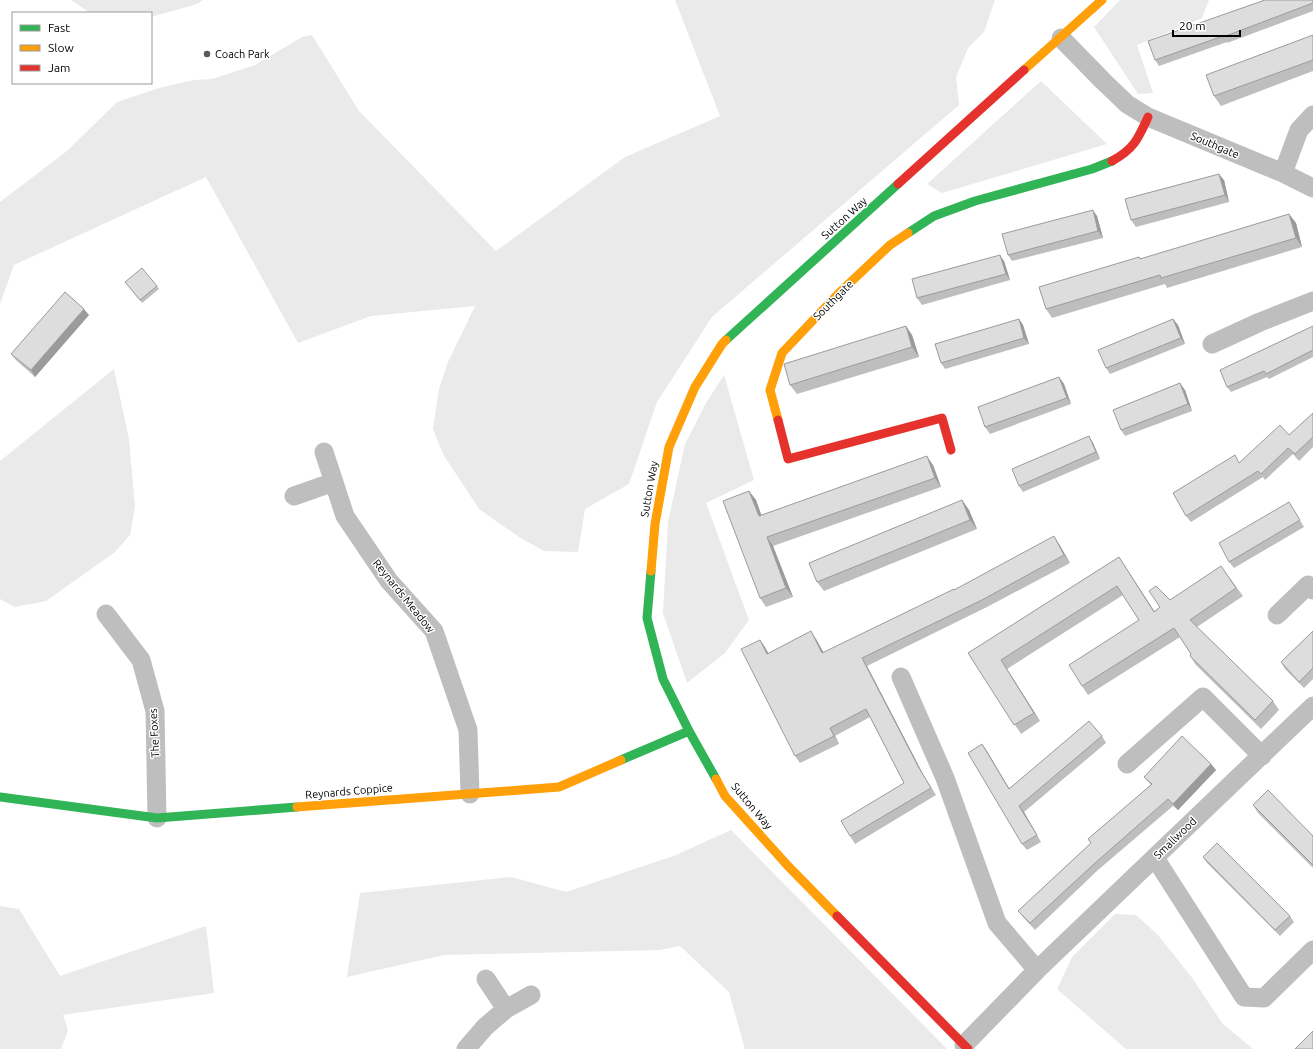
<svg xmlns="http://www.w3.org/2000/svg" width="1313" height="1049" font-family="Ubuntu,sans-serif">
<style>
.green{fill:#eaeaea}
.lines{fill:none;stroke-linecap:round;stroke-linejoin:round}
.street{stroke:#bebebe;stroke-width:19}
.fast{stroke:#30b455;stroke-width:9}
.slow{stroke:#ff9f0a;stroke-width:9}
.jam{stroke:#e5322d;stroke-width:9}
.wall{fill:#bebebe}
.shaded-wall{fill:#9b9b9b}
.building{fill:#ddd;stroke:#9b9b9b}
.poi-dot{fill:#595959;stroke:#fff;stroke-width:1.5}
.labels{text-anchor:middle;stroke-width:3;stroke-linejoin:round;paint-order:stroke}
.poi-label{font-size:11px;fill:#000;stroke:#fff;text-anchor:start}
.street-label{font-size:11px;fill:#000;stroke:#fff}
</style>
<rect width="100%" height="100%" fill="#fff"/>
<path class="green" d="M 71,0 L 203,0 L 197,4 L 151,17 L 151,13 L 90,13 Z
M 675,0 L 995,0 L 984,32 L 968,48 L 956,77 L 959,105 L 712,317 L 657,402 L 629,484 L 585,509 L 578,552 L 544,551 L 519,537 L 479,509 L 443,454 L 433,429 L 439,389 L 448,362 L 475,306 L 371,316 L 298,343 L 206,177 L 14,265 L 0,304 L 0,202 L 67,151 L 117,102 L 159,88 L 194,80 L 212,79 L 255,65 L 302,37 L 312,35 L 359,111 L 496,251 L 625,157 L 720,116 Z
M 1120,0 L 1209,0 L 1202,18 L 1137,45 L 1153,93 L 1138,94 L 1094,27 Z
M 1041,81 L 1107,144 L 942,193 L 927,184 Z
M 114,369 L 129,439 L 135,507 L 130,535 L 115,552 L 46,601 L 15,607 L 0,599 L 0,461 Z
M 724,375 L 754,480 L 706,503 L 749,620 L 725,653 L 687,683 L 663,613 L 668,522 L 685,444 L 706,403 Z
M 731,830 L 947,1049 L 745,1049 L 729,992 L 680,946 L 660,950 L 444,955 L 347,977 L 360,893 L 511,877 L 566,892 L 676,855 Z
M 0,906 L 19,909 L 60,976 L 206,926 L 214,993 L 63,1015 L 68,1030 L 61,1049 L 0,1049 Z
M 1115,914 L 1136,915 L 1158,935 L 1193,979 L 1222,1023 L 1253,1049 L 1126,1049 L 1057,989 L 1072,957 Z"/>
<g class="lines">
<path class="street" d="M 1061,38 L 1103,81 L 1127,104 L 1148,117 L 1283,173 L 1313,188
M 1283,173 L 1299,130 L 1313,115
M 1212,344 L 1260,322 L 1313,301
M 324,452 L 345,516 L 389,581 L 434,631 L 468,730 L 470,794
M 294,496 L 334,482
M 106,614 L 141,660 L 155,711 L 157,818
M 1277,615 L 1308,585 L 1313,590
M 901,677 L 945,778 L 997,923 L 1037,970
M 1127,764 L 1203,697 L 1262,756
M 1155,858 L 1244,997 L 1264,998 L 1313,950
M 486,979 L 506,1009
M 964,1045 L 1037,970 L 1313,706
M 466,1049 L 485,1027 L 506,1009 L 531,995"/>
<path class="fast" d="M 908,233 L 934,216 L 975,201 L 1092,169 L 1112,161
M 726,340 L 898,184
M 651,571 L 647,618 L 663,679 L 689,731 L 716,779
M 621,760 L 689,731
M 0,797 L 157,818 L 297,807"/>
<path class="slow" d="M 1024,70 L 1102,0
M 778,420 L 770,390 L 782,353 L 838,294 L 890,245 L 908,233
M 651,571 L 655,524 L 669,447 L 695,387 L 722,344 L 726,340
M 716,779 L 725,796 L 788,866 L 837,916
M 297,807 L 559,787 L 621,760"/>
<path class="jam" d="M 1112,161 C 1134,149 1138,139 1148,117
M 898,184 L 1024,70
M 778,420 L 788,459 L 942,418 L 951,450
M 837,916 L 968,1049"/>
</g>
<path class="wall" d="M 1313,0 L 1313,11 L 1227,43 L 1227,42 L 1159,66 L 1155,60 Z
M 1313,35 L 1313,71 L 1221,106 L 1214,96 Z
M 1224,180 L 1229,202 L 1136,227 L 1131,220 Z
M 1289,214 L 1296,223 L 1302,247 L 1167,288 L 1165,284 L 1052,318 L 1046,309 L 1139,257 L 1141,259 Z
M 1097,216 L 1103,238 L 1012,261 L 1008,255 Z
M 1004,261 L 1010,280 L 922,305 L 917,298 Z
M 125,282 L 157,286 L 159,289 L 142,303 Z
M 89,315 L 35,377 L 16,360 L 11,354 Z
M 1019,319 L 1023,325 L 1029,344 L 945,369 L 941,363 Z
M 1173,319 L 1178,325 L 1185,344 L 1110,374 L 1106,368 Z
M 906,326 L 912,335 L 919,357 L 797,394 L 790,385 Z
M 1313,326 L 1313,357 L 1269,379 L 1267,377 L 1231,392 L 1227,387 Z
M 1059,377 L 1064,384 L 1071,404 L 990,434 L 985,427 Z
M 1185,390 L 1192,411 L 1125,436 L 1121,430 Z
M 1313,413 L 1313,447 L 1299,461 L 1293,454 L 1265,480 L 1263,477 L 1191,522 L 1186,516 L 1240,463 L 1289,435 Z
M 1089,436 L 1093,443 L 1100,459 L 1023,492 L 1019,486 Z
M 933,465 L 941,487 L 773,546 L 793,597 L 766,607 L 760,598 L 749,491 L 756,500 L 761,515 Z
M 962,500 L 969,510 L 977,529 L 824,591 L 817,582 Z
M 1289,502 L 1304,527 L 1234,568 L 1229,562 Z
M 1059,544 L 1070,563 L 987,607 L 867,666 L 924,776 L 936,795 L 855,844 L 850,836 L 904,783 L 870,717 L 835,736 L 839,744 L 800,763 L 795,756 L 765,647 L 768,654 L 816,639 L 824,653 L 955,590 Z
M 1119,557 L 1154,611 L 1221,566 L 1243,596 L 1197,627 L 1273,701 L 1279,710 L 1261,729 L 1196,665 L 1190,656 L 1191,654 L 1180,637 L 1088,695 L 1082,686 L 1139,620 L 1123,595 L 1007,669 L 1040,721 L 1021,734 L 968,653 Z
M 1313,631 L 1313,679 L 1304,688 L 1285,669 L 1281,662 Z
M 1102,736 L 1106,743 L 1024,812 L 1041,842 L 1027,850 L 1022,844 L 982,744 L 1009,788 Z
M 1211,764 L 1216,770 L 1178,810 L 1173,806 L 1098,870 L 1035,930 L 1023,917 L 1018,911 L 1091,843 L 1088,839 L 1151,785 L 1144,777 Z
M 1253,805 L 1313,836 L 1313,868 L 1258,813 Z
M 1203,857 L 1290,916 L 1294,922 L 1280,936 L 1207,863 Z"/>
<path class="shaded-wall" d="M 1219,174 L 1224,180 L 1229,202 L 1225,195 Z
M 1093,210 L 1097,216 L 1103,238 L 1098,231 Z
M 1289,214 L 1296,223 L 1302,247 L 1296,238 Z
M 1000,255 L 1004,261 L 1010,280 L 1006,274 Z
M 84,309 L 89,315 L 35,377 L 31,370 Z
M 1019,319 L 1023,325 L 1029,344 L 1024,338 Z
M 1173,319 L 1178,325 L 1185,344 L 1181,338 Z
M 906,326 L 912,335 L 919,357 L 912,347 Z
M 1059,377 L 1064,384 L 1071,404 L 1067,398 Z
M 1180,383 L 1185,390 L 1192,411 L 1188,404 Z
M 1089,436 L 1093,443 L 1100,459 L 1096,452 Z
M 927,456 L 933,465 L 941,487 L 935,478 Z
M 749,491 L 756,500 L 765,525 L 759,516 Z
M 962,500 L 969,510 L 977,529 L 970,520 Z
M 1054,536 L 1059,544 L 1070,563 L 1064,555 Z
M 767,537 L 773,546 L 793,597 L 786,588 Z
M 1119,557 L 1125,566 L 1160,620 L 1154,612 Z
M 811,631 L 816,639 L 828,661 L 822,653 Z
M 760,640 L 765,647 L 773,662 L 767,654 Z
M 862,658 L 867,666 L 924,776 L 936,795 L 919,768 Z
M 1001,660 L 1007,669 L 1040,721 L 1034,713 Z
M 830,728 L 835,736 L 839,744 L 834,736 Z
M 982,744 L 987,751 L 1013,795 L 1009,789 Z
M 1211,764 L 1216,770 L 1178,810 L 1173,804 Z
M 1019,806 L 1024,812 L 1041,842 L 1037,835 Z"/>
<path class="building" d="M 1265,0 L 1313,0 L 1313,3 L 1223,37 L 1223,36 L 1155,60 L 1148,41 Z
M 1313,35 L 1313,60 L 1214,96 L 1206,75 Z
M 1219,174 L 1225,195 L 1131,220 L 1125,199 Z
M 1093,210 L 1098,231 L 1008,255 L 1002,234 Z
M 1289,214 L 1296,238 L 1161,278 L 1160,275 L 1046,309 L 1039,287 L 1139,257 L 1140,259 Z
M 1000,255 L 1006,274 L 917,298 L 912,279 Z
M 142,268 L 157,286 L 140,300 L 125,282 Z
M 65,292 L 84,309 L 31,370 L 11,354 Z
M 1019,319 L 1024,338 L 941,363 L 935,344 Z
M 1173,319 L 1181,338 L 1106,368 L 1098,350 Z
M 906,326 L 912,347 L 790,385 L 784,364 Z
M 1313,326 L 1313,350 L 1266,374 L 1264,371 L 1227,387 L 1220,370 Z
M 1059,377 L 1067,398 L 985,427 L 978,407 Z
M 1180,383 L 1188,404 L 1121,430 L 1113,410 Z
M 1313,413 L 1313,437 L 1295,454 L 1288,448 L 1261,474 L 1258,471 L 1186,516 L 1173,493 L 1235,455 L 1239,463 L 1280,425 L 1289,435 Z
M 1089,436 L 1096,452 L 1019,486 L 1012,469 Z
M 927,456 L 935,478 L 767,537 L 786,588 L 760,598 L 723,501 L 749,491 L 759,516 Z
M 962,500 L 970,520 L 817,582 L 809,563 Z
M 1289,502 L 1300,520 L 1229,562 L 1219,543 Z
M 1054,536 L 1064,555 L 982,600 L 862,658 L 919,768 L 931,788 L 850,836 L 841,821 L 904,783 L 866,709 L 830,728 L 834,736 L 795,756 L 741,649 L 760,640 L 767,654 L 811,631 L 822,653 L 954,589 L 954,590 Z
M 1119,557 L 1154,612 L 1160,607 L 1149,591 L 1156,586 L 1170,600 L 1221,566 L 1236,588 L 1190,620 L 1273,701 L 1255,720 L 1190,656 L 1191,654 L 1174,628 L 1082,686 L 1069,665 L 1139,620 L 1117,586 L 1001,660 L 1034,713 L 1014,725 L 968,653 Z
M 1313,631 L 1313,668 L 1299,682 L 1281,662 Z
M 1089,721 L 1102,736 L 1019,806 L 1037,835 L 1022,844 L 968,753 L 982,744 L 1009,789 Z
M 1182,736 L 1211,764 L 1173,804 L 1168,799 L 1094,864 L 1030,923 L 1018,911 L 1091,843 L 1088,839 L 1152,784 L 1144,777 Z
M 1268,790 L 1313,836 L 1313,865 L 1253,805 Z
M 1217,843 L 1290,916 L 1275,930 L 1203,857 Z
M 1313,1031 L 1313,1049 L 1295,1049 Z"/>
<circle class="poi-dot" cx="207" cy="54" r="4"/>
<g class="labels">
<g class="poi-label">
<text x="215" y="58">Coach Park</text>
</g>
<g class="street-label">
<text transform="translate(1215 145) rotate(23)" y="4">Southgate</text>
<text transform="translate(844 218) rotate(-42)" y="4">Sutton Way</text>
<text transform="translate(833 300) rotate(-45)" y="4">Southgate</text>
<text transform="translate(649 489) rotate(-80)" y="4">Sutton Way</text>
<text transform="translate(404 596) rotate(51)" y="4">Reynards Meadow</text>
<text transform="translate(154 733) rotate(-93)" y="4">The Foxes</text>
<text transform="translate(349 791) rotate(-5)" y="4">Reynards Coppice</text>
<text transform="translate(752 806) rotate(50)" y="4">Sutton Way</text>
<text transform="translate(1175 838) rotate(-44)" y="4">Smallwood</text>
</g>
</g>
<rect x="12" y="12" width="140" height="72" fill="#ffffff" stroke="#999999"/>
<rect x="20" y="25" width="20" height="6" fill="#30b455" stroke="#999999"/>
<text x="48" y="32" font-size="12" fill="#000000">Fast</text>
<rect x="20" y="45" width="20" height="6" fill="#ff9f0a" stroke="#999999"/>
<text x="48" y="52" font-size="12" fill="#000000">Slow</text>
<rect x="20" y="65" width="20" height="6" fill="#e5322d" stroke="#999999"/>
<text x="48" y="72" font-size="12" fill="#000000">Jam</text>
<path d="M1173 30v6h67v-6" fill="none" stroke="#000000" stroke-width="2"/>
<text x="1179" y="30" font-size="12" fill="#000000" stroke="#ffffff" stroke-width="3" paint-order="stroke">20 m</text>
</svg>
